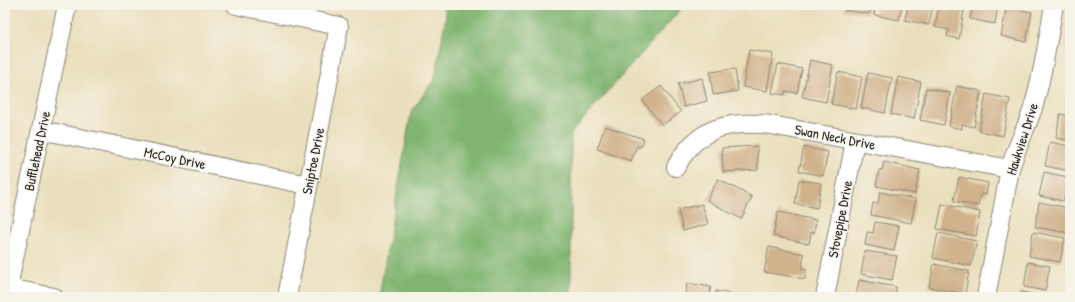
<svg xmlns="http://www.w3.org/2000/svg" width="1075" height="302" font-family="'Patrick Hand',sans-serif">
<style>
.forest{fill:#80b571;stroke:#56704e}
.building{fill:#d0b28c}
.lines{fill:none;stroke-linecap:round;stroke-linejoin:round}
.minor-casing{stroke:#8a8574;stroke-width:20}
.minor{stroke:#fff;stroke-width:18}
.labels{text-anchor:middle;stroke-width:3;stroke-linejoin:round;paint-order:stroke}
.street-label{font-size:14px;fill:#2b2b2b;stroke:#f7f3e8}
</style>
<rect width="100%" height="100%" fill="#f7f3e8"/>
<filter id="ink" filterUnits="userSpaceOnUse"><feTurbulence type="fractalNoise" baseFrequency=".025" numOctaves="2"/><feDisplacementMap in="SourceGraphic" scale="8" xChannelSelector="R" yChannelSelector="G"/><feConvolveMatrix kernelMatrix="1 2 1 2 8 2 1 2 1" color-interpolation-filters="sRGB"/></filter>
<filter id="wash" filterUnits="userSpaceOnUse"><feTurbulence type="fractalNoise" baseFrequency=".012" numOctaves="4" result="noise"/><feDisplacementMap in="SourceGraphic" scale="16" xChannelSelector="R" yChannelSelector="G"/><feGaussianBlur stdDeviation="0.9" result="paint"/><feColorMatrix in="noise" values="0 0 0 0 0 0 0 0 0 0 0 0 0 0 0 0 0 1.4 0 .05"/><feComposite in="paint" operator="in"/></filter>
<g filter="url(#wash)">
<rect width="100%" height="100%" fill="#eadfbc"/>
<path class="forest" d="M 444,5 L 681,5 L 680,10 L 571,133 L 571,297 L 379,297 L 411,113 L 435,78 L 446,17 Z"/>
<g id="blocks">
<path class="building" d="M 845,5 L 871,5 L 869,14 L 844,10 Z
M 876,5 L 902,5 L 899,20 L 874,15 Z
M 908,5 L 933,5 L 929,25 L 905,20 Z
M 939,5 L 965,5 L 959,39 L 947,36 L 949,30 L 935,27 Z
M 973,5 L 998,5 L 995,24 L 970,19 Z
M 1007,5 L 1021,7 L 1021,10 L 1032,12 L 1026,42 L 1001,36 Z
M 749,50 L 773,54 L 767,91 L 743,87 Z
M 810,60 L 833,65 L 826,102 L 802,97 Z
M 778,64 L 802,69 L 797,93 L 785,91 L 785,95 L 772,93 Z
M 735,69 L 738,91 L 713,95 L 710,72 Z
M 838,72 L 862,77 L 856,109 L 831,104 Z
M 868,73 L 892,78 L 885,113 L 861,108 Z
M 898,77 L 921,82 L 914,119 L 891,114 Z
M 702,78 L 707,101 L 684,107 L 678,84 Z
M 661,86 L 681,112 L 662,125 L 642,100 Z
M 957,86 L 981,91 L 974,127 L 962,124 L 962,129 L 949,126 Z
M 926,88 L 950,93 L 944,125 L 920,120 Z
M 986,94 L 1010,99 L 1003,136 L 979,131 Z
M 1060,114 L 1070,116 L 1070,141 L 1056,138 Z
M 605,126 L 644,139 L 641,147 L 637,146 L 631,161 L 597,149 Z
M 1050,142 L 1070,146 L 1070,171 L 1045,166 Z
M 757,146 L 758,170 L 723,172 L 722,148 Z
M 804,147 L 828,152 L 823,176 L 799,171 Z
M 884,162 L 920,170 L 915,194 L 876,186 L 879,170 L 882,170 Z
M 1044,172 L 1068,177 L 1063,201 L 1039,196 Z
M 959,177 L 988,183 L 986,195 L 981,194 L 978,206 L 954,201 Z
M 718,179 L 752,197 L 741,219 L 707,200 Z
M 799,180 L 821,183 L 817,208 L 795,204 Z
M 880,192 L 916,199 L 911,223 L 871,215 L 873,203 L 878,204 Z
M 1039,202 L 1070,208 L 1070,233 L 1035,227 Z
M 702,204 L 708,224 L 683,231 L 678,210 Z
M 942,204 L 980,212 L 976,236 L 937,229 Z
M 778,212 L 816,220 L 814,233 L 811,232 L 809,244 L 773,236 Z
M 875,222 L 899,226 L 894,251 L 865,245 L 867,232 L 873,233 Z
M 1033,232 L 1065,238 L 1060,262 L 1029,256 Z
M 938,233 L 977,241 L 971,266 L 933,258 Z
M 769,247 L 804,254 L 802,268 L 806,269 L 805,279 L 764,272 Z
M 865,251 L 897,256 L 892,280 L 861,274 Z
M 1028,262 L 1050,266 L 1045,291 L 1024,287 Z
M 934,264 L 969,271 L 965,294 L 929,287 Z
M 859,280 L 896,287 L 895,297 L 856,297 Z
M 687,283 L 711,287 L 709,297 L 685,297 Z
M 716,291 L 742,296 L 742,297 L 715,297 Z
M 1021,292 L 1043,296 L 1043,297 L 1020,297 Z"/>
</g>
</g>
<g filter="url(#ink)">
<use href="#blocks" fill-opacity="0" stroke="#8a8574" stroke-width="1"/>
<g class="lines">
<defs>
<path id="minor" d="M 236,5 L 339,26 L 287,297
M 41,130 L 308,185
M 676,167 C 697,127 729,120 771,125 L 1010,169
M 8,288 L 54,297
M 6,297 L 67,5
M 825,297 L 855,141
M 986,297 L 1010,169 C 1016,148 1026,129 1033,108 C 1043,75 1048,39 1054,5"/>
</defs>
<use href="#minor" class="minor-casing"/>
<use href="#minor" class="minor"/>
</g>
</g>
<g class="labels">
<g class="street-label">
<text transform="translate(835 137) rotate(11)" y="5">Swan Neck Drive</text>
<text transform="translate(1022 139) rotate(-72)" y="5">Hawkview Drive</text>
<text transform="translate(37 151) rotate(-78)" y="5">Bufflehead Drive</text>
<text transform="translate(175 158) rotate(12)" y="5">McCoy Drive</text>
<text transform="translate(313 161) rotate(-79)" y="5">Sniptoe Drive</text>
<text transform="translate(840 219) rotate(-79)" y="5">Stovepipe Drive</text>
</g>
</g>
<rect width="1075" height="302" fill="none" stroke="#f7f3e8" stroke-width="20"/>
</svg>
